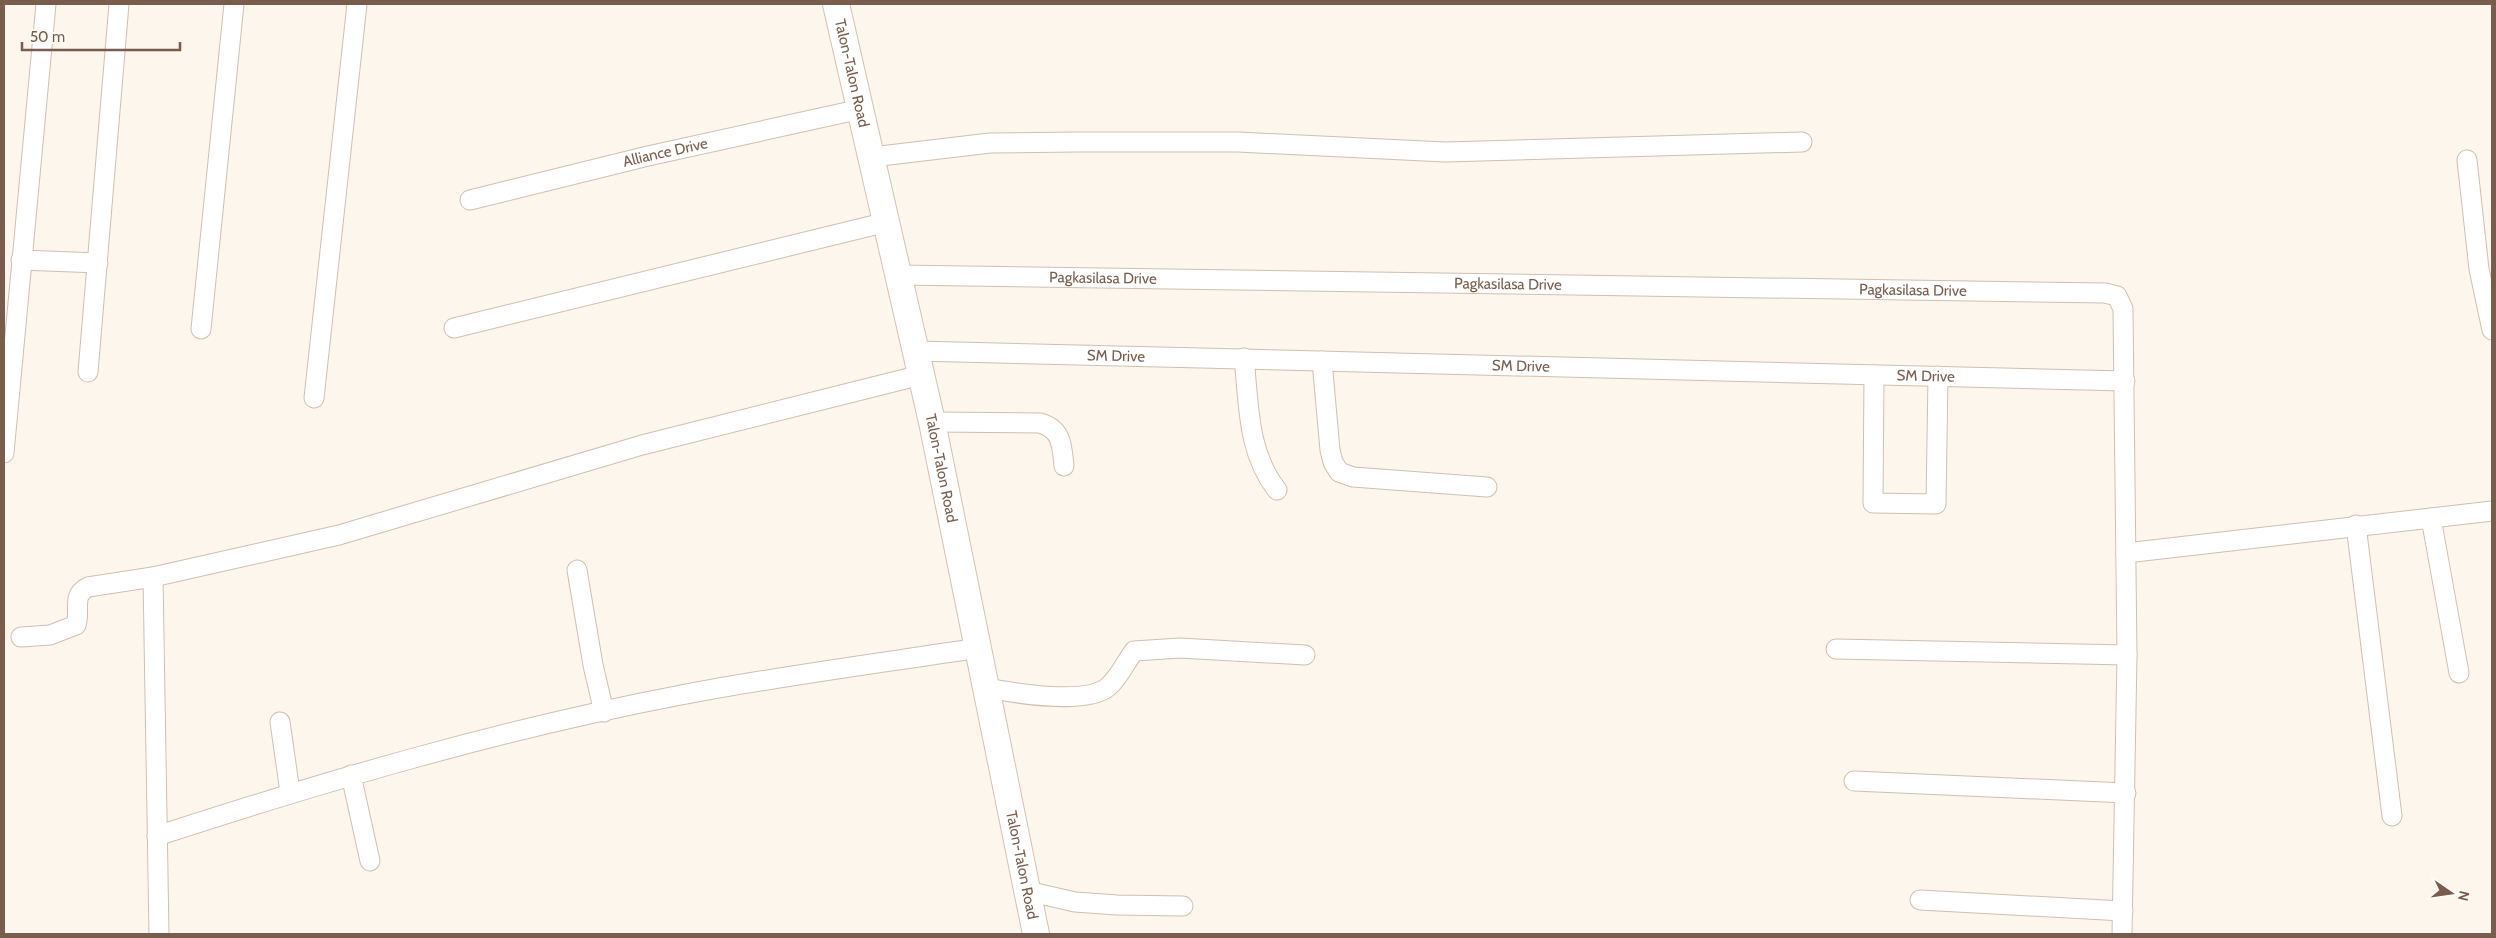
<svg xmlns="http://www.w3.org/2000/svg" width="2496" height="938" font-family="Cabin,sans-serif">
<style>
.lines{fill:none;stroke-linecap:round;stroke-linejoin:round}
.street-casing{stroke:#d1beb0;stroke-width:21}
.secondary-casing{stroke:#d6c0b0;stroke-width:28}
.street{stroke:#fff;stroke-width:19}
.secondary{stroke:#fff;stroke-width:26}
.labels{text-anchor:middle;stroke-width:4;stroke-linejoin:round;paint-order:stroke}
.street-label{font-size:15px;fill:#7a5c4d;stroke:#fffaf3}
</style>
<rect width="100%" height="100%" fill="#fdf6ec"/>
<g class="lines">
<defs>
<g id="street">
<path d="M 872,157 L 990,143 L 1077,142 L 1238,142 L 1445,152 L 1802,142"/>
<path d="M 2467,160 L 2479,269 L 2492,330"/>
<path id="s1" d="M 470,200 L 648,156 L 861,109"/>
<path d="M 21,260 L 98,263"/>
<path id="s2" d="M 899,275 L 2105,293 L 2117,296 L 2123,309 L 2127,655 L 2122,934"/>
<path d="M 454,328 L 887,222"/>
<path d="M 201,329 L 234,4"/>
<path id="s3" d="M 916,351 L 2125,381"/>
<path d="M 1244,358 C 1249,404 1247,452 1277,490"/>
<path d="M 1322,361 L 1330,450 L 1333,462 L 1339,472 L 1353,477 L 1487,487"/>
<path d="M 88,372 L 119,4"/>
<path d="M 1874,375 L 1873,503 L 1936,504 L 1938,376"/>
<path d="M 314,398 L 357,4"/>
<path d="M 932,422 L 1040,423 C 1062,429 1062,446 1064,466"/>
<path d="M 4,453 L 46,4"/>
<path d="M 2431,518 L 2459,673"/>
<path d="M 2356,525 L 2392,816"/>
<path d="M 2126,553 L 2492,511"/>
<path d="M 577,570 L 593,665 L 604,712"/>
<path d="M 153,577 L 159,934"/>
<path d="M 21,637 L 50,635 L 76,625 C 81,610 71,595 88,587 L 153,577 L 339,535 L 642,445 L 921,375"/>
<path d="M 1836,649 L 2127,655"/>
<path d="M 987,688 C 1014,693 1088,706 1109,686 C 1119,677 1126,662 1134,651 L 1180,648 L 1305,655"/>
<path d="M 280,722 L 290,792"/>
<path d="M 351,775 L 370,861"/>
<path d="M 1854,781 L 2126,793"/>
<path d="M 157,836 C 329,780 503,729 681,695 C 779,676 880,663 979,648"/>
<path d="M 1027,891 L 1075,902 L 1117,905 L 1183,906"/>
<path d="M 1920,900 L 2123,911"/>
</g>
<g id="secondary">
<path id="s4" d="M 836,4 L 932,422 L 1036,934"/>
</g>
</defs>
<use href="#street" class="street-casing"/>
<use href="#secondary" class="secondary-casing"/>
<use href="#street" class="street"/>
<use href="#secondary" class="secondary"/>
</g>
<g class="labels">
<g class="street-label">
<text dy="5" stroke="none"><textPath href="#s4" startOffset="71">Talon-Talon Road</textPath></text>
<text dy="5" stroke="none"><textPath href="#s1" startOffset="201">Alliance Drive</textPath></text>
<text dy="5" stroke="none"><textPath href="#s2" startOffset="204">Pagkasilasa Drive</textPath></text>
<text dy="5" stroke="none"><textPath href="#s2" startOffset="609">Pagkasilasa Drive</textPath></text>
<text dy="5" stroke="none"><textPath href="#s2" startOffset="1014">Pagkasilasa Drive</textPath></text>
<text dy="5" stroke="none"><textPath href="#s3" startOffset="200">SM Drive</textPath></text>
<text dy="5" stroke="none"><textPath href="#s3" startOffset="605">SM Drive</textPath></text>
<text dy="5" stroke="none"><textPath href="#s3" startOffset="1010">SM Drive</textPath></text>
<text dy="5" stroke="none"><textPath href="#s4" startOffset="476">Talon-Talon Road</textPath></text>
<text dy="5" stroke="none"><textPath href="#s4" startOffset="881">Talon-Talon Road</textPath></text>
</g>
</g>
<rect width="2496" height="938" fill="none" stroke="#7a5c4d" stroke-width="10"/>
<g transform="translate(2451 893) rotate(103)" stroke="#fffaf3" stroke-width="4" paint-order="stroke">
<path d="M0-4L9 19L0 12L-9 19Z" fill="#7a5c4d"/>
<text y="-8" font-size="14" font-weight="bold" text-anchor="middle" fill="#7a5c4d">N</text>
</g>
<path d="M22 42v8h158v-8" fill="none" stroke="#7a5c4d" stroke-width="2.5"/>
<text x="30" y="42" font-size="15" fill="#7a5c4d" stroke="#fffaf3" stroke-width="4" paint-order="stroke">50 m</text>
</svg>
